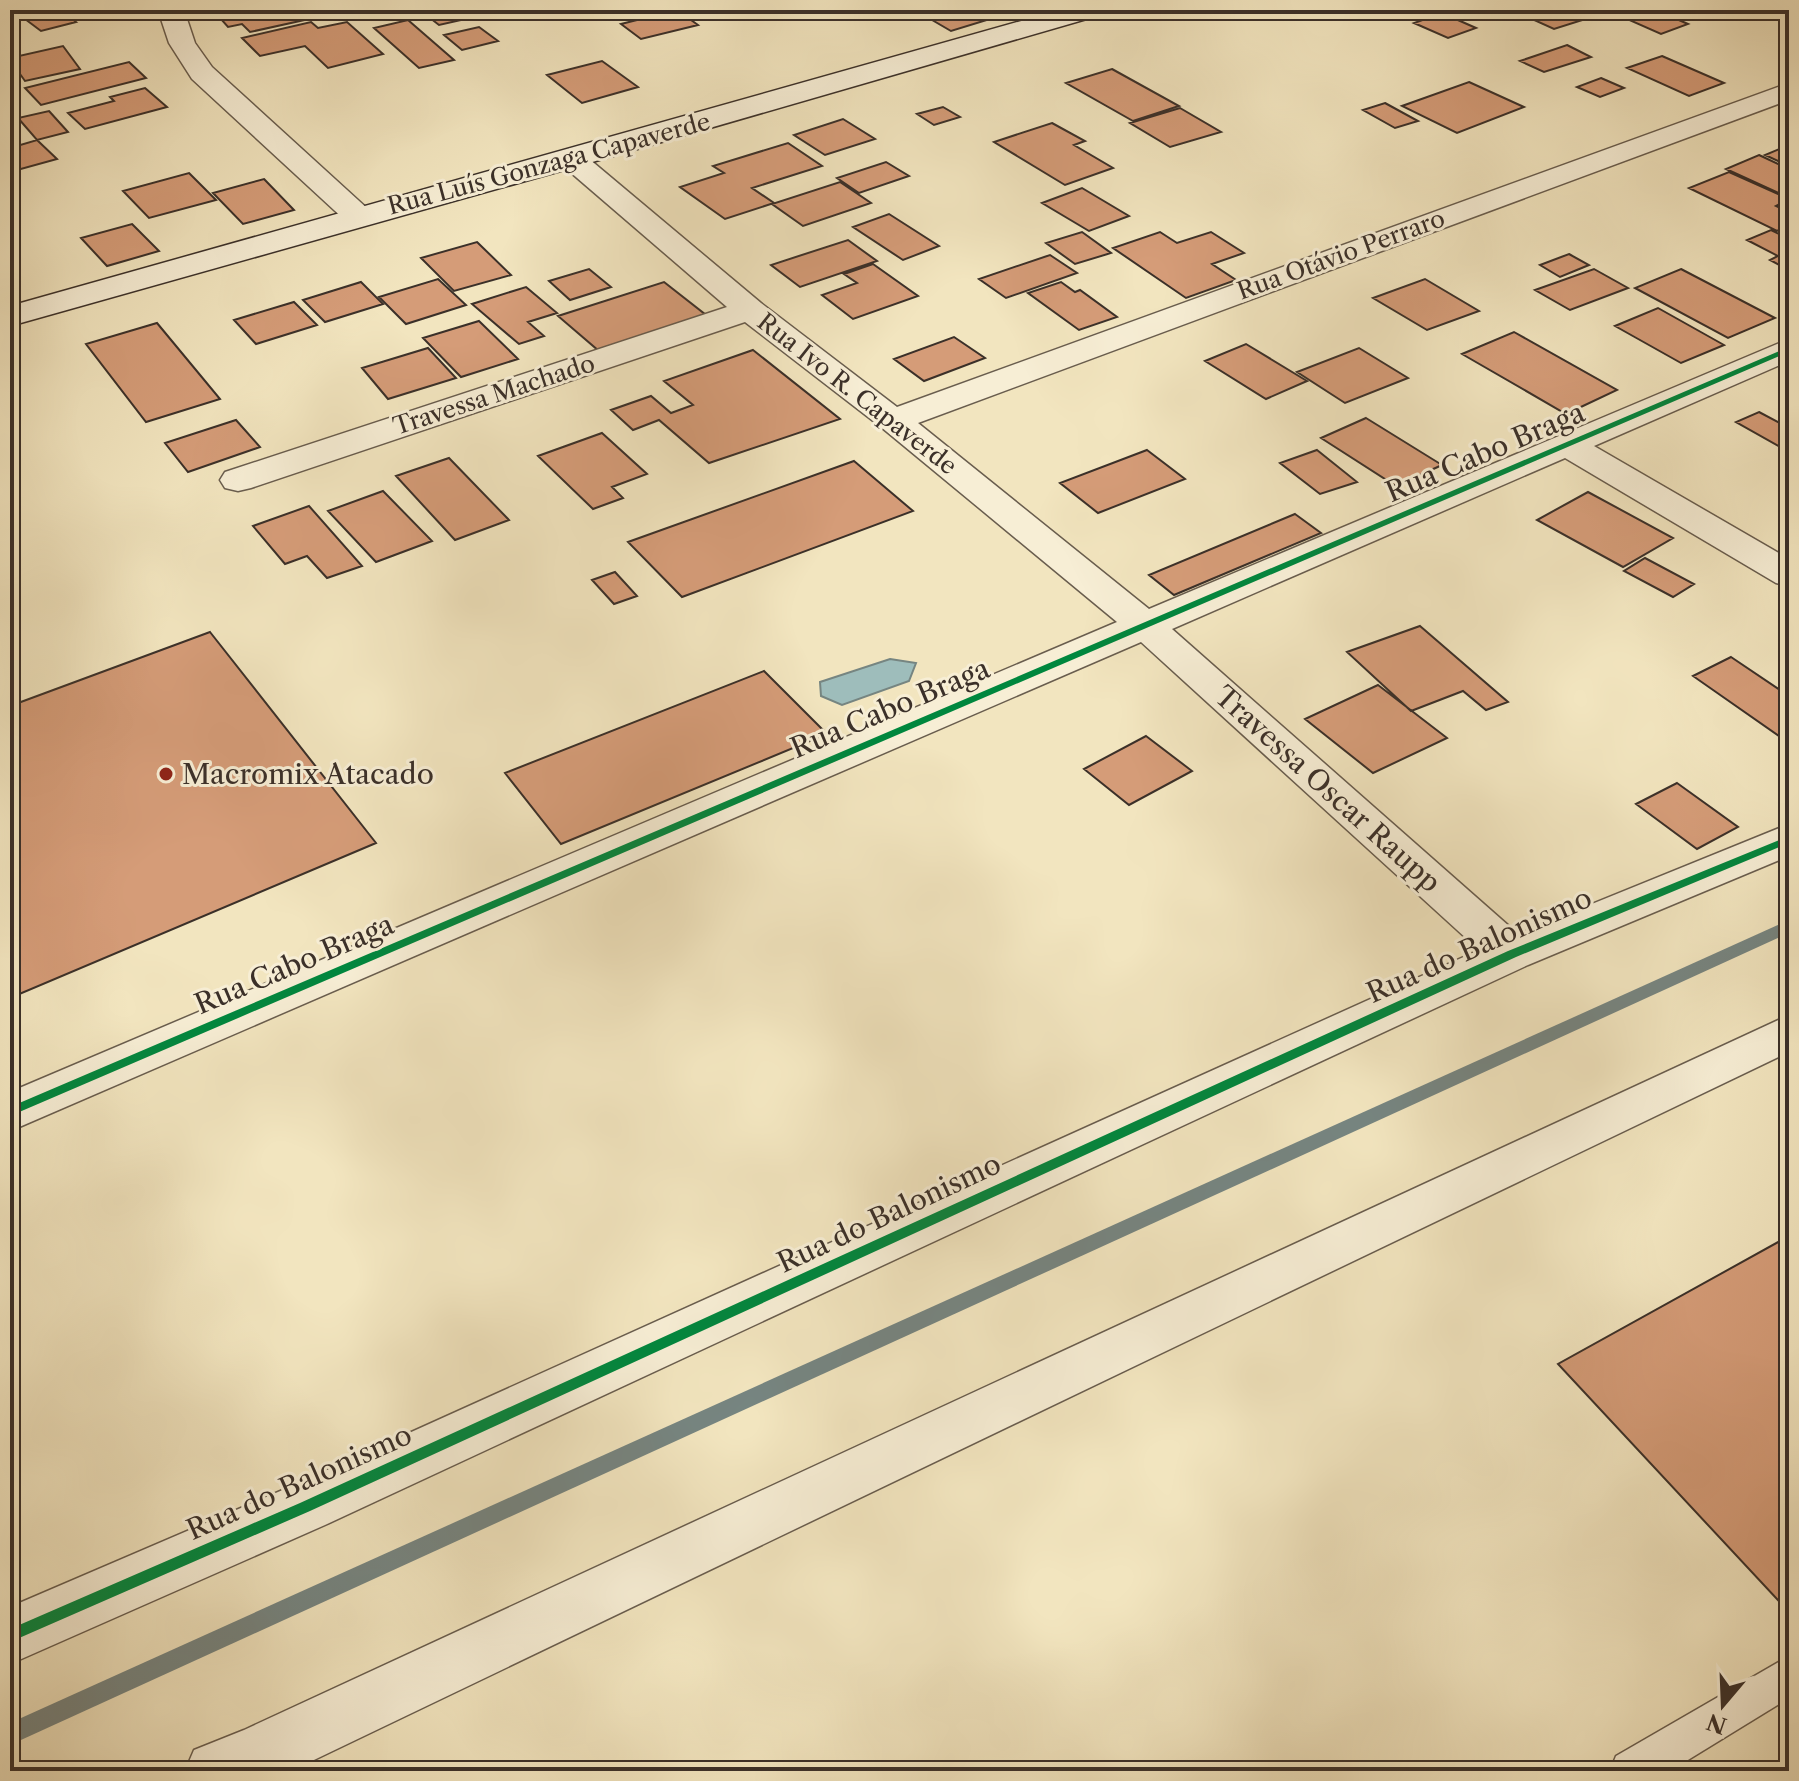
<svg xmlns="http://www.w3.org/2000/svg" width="1799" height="1781" font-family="'Libre Caslon Text',serif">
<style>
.water{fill:#9ebdbb;stroke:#768581;stroke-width:2}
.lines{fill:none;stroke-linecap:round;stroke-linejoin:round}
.stream{fill:#768581;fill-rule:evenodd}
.building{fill:#d59c78;stroke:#3b3029;stroke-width:2}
.lane-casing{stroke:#695d4e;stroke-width:3}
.street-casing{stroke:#695d4e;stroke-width:3}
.secondary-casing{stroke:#3b3029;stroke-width:3}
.lane{fill:#f7eed5;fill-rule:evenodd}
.street{fill:#f7eed5;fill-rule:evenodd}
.secondary{fill:#f7eed5;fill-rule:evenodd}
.cycleway-casing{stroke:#f7eed5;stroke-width:5}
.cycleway{fill:#00873e;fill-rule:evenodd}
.poi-dot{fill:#8f2418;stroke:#f7eed5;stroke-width:3}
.labels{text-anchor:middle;stroke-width:6;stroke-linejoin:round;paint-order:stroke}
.far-street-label{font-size:24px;fill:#3b3029;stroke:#f7eed5}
.street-label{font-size:28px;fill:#3b3029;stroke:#f7eed5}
.poi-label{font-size:28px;fill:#3b3029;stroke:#f7eed5;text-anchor:start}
</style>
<rect width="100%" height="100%" fill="#f2e5bf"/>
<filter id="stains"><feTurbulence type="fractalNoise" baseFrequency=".0025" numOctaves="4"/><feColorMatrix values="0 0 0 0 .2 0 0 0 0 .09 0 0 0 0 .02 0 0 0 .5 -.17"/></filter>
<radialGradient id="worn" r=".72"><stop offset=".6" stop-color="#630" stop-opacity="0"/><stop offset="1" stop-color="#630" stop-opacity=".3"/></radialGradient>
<path class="water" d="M 890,659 L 916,663 L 909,681 L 842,705 L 821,696 L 820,682 Z"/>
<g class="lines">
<path class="stream" d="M 1789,920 L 1789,933 L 10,1745 L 10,1723 Z"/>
</g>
<path class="building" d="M 13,10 L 60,10 L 76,22 L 41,31 Z
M 213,10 L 290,12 L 317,10 L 323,16 L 250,32 L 242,24 L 228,27 Z
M 460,10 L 470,18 L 439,25 L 421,11 Z
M 677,10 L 698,25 L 641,39 L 621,24 Z
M 915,10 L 973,10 L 990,19 L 951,31 Z
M 1535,10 L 1583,10 L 1595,16 L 1554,29 L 1521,14 Z
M 1656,10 L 1688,24 L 1661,34 L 1627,19 Z
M 1442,13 L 1476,28 L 1448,38 L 1414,23 Z
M 408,20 L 454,60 L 419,68 L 374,28 Z
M 311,22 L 318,28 L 347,22 L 383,54 L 328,68 L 305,46 L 260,56 L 242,38 Z
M 479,27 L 498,41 L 462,50 L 444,35 Z
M 1567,45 L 1591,57 L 1544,72 L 1520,61 Z
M 63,46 L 80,69 L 25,81 L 10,60 L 10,58 Z
M 1662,56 L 1724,83 L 1689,96 L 1627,68 Z
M 602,61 L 638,87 L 582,103 L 547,75 Z
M 129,62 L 146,78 L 41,105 L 25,88 Z
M 1112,69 L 1179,106 L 1133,121 L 1066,83 Z
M 1601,78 L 1624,88 L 1600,97 L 1577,87 Z
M 1469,82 L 1524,107 L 1457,133 L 1402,106 Z
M 145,88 L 167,107 L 85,129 L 68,113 L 114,101 L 110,97 Z
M 1385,103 L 1418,121 L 1395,128 L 1363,110 Z
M 943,107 L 960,117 L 934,125 L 917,114 Z
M 1180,108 L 1221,132 L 1170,147 L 1130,123 Z
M 49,111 L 68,132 L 37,140 L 18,118 Z
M 843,119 L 875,139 L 825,155 L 794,135 Z
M 1052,123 L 1085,141 L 1074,145 L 1113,168 L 1065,185 L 994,142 Z
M 37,140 L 57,159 L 10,172 L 10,148 Z
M 788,143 L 822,166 L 752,188 L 774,203 L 725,219 L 680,187 L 724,173 L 713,166 Z
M 1789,145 L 1789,166 L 1765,155 Z
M 1759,155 L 1789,169 L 1789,194 L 1785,196 L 1726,169 Z
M 886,162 L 909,176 L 859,193 L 837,178 Z
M 1729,172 L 1789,199 L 1776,206 L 1789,212 L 1789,225 L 1777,231 L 1689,188 Z
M 189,173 L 216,200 L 149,218 L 123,191 Z
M 264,179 L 294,210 L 243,224 L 213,193 Z
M 840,182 L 871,203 L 803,226 L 772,204 Z
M 1082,188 L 1129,216 L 1089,231 L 1042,203 Z
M 889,214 L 939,246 L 903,260 L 853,227 Z
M 132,224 L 159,251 L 107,266 L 81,238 Z
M 1771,230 L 1789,239 L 1789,270 L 1770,260 L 1778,256 L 1747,240 Z
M 1082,232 L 1111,253 L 1075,264 L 1046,243 Z
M 1160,232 L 1177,243 L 1211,232 L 1244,253 L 1212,264 L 1236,280 L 1186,298 L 1113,248 Z
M 848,240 L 877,261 L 800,287 L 771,265 Z
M 477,242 L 511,275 L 454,291 L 421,258 Z
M 1569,254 L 1589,265 L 1560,277 L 1540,265 Z
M 1050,255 L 1077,273 L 1006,298 L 979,279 Z
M 873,264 L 918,296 L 853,319 L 822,295 L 857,283 L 844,274 Z
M 589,269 L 611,287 L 570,300 L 549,281 Z
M 1594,269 L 1628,288 L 1570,310 L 1535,290 Z
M 1681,269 L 1775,318 L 1728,338 L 1635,288 Z
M 438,279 L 466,305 L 406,324 L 379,297 Z
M 1425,279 L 1479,311 L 1427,330 L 1373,298 Z
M 361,282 L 383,304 L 325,322 L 303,300 Z
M 664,282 L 706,315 L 599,351 L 558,316 Z
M 1061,282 L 1075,292 L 1080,290 L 1117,317 L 1079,330 L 1028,293 Z
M 526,287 L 557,313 L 528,322 L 544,336 L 519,344 L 472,304 Z
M 294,302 L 317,325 L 256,344 L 234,320 Z
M 1658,308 L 1724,345 L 1681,363 L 1615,326 Z
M 479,321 L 518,359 L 461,377 L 423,338 Z
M 157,323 L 220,399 L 146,422 L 86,344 Z
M 1514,332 L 1617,390 L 1566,414 L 1462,354 Z
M 954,337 L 985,358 L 924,381 L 894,359 Z
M 1246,344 L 1307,381 L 1266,399 L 1205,361 Z
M 428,348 L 456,378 L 388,399 L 362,368 Z
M 1359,348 L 1408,378 L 1345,403 L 1297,372 Z
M 753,350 L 840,419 L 709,463 L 659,420 L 633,430 L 611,410 L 651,396 L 671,413 L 693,405 L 664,381 Z
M 1759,412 L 1789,428 L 1789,452 L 1736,422 Z
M 1366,418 L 1442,465 L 1396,486 L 1321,438 Z
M 236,420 L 260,447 L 188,472 L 165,443 Z
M 602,433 L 647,474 L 612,487 L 623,498 L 593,509 L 538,456 Z
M 1147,450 L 1185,479 L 1098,513 L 1060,483 Z
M 1317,450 L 1357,482 L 1320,494 L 1280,463 Z
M 449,458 L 509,520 L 455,540 L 396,476 Z
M 854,461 L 913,511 L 682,597 L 628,542 Z
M 383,491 L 432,541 L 376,562 L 328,511 Z
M 1588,492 L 1673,538 L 1623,567 L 1537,520 Z
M 309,506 L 362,566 L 327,578 L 307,556 L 285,564 L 253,526 Z
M 1295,514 L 1321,533 L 1174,595 L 1149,575 Z
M 1645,558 L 1694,584 L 1673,597 L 1624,571 Z
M 615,572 L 637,596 L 614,604 L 592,580 Z
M 1420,626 L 1508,702 L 1486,710 L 1463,691 L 1411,711 L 1347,652 Z
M 210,632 L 376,843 L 10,998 L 10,706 Z
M 1731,657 L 1789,696 L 1789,743 L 1693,676 Z
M 764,671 L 827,734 L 561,844 L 505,773 Z
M 1378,685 L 1447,738 L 1373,773 L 1305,719 Z
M 1146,736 L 1192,771 L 1129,805 L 1084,769 Z
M 1677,783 L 1738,827 L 1697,849 L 1636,804 Z
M 1789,1236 L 1789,1612 L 1558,1364 Z"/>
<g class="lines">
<defs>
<path id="lane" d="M 1789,1656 L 1789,1698 L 1670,1771 L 1610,1771 L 1616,1756 Z"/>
<path id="street" d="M 158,10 L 184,10 L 195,43 L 212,67 L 369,210 L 373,216 L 369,222 L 358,225 L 347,222 L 192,79 L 169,43 Z
M 1789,83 L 1789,100 L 918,423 L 1149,609 L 1789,339 L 1789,361 L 1594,446 L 1789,559 L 1789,586 L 1776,583 L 1565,458 L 1172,629 L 1518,934 L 1789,824 L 1789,856 L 1528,965 L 325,1525 L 10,1664 L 10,1607 L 285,1489 L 1479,950 L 1141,642 L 10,1131 L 10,1092 L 1117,622 L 881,427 L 745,322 L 251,488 L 238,491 L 225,488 L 220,480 L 225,472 L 727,307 L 562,165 L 557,159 L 562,153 L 572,150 L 582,153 L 761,303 L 897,407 Z
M 1789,1015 L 1789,1052 L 291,1771 L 185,1771 L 194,1750 L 244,1730 Z"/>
<path id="secondary" d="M 1060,10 L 1101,10 L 1097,16 L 582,165 L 10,326 L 10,306 Z"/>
</defs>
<use href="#lane" class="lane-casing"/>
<use href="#street" class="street-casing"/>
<use href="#secondary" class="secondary-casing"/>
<use href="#lane" class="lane"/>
<use href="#street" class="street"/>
<use href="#secondary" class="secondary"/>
<defs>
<path id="cycleway" d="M 1789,347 L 1789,352 L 10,1116 L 10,1107 Z
M 1789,836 L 1789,843 L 1516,957 L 310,1511 L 10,1642 L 10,1629 L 300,1503 L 1508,951 Z"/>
</defs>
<use href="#cycleway" class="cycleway-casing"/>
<use href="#cycleway" class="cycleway"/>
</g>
<circle class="poi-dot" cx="166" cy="774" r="8"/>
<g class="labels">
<g class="far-street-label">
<text transform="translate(549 164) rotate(-15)" y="8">Rua Luís Gonzaga Capaverde</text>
<text transform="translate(1341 255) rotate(-20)" y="8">Rua Otávio Perraro</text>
<text transform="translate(857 394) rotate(38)" y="8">Rua Ivo R. Capaverde</text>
<text transform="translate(494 395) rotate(-18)" y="8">Travessa Machado</text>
</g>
<g class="street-label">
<text transform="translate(1485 452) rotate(-23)" y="10">Rua Cabo Braga</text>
<text transform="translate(890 708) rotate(-23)" y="10">Rua Cabo Braga</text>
<text transform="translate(1328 789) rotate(42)" y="10">Travessa Oscar Raupp</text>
<text transform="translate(1479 945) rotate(-24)" y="10">Rua do Balonismo</text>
<text transform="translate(294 964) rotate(-23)" y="10">Rua Cabo Braga</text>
<text transform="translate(889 1213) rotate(-25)" y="10">Rua do Balonismo</text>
<text transform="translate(299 1482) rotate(-24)" y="10">Rua do Balonismo</text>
</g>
<g class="poi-label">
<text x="182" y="784">Macromix Atacado</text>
</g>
</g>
<rect width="1799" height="1781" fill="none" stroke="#f2e5bf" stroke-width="40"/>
<rect x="12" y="12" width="1775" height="1757" fill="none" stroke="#3b3029" stroke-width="4"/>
<rect x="20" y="20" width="1759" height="1741" fill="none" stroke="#3b3029" stroke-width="2"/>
<g transform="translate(1723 1705) rotate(199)" stroke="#f7eed5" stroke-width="6" paint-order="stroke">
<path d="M0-6L14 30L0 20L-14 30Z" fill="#3b3029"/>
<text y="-12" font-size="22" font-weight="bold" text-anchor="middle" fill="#3b3029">N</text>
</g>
<rect width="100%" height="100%" filter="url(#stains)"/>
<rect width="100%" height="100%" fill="url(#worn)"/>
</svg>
